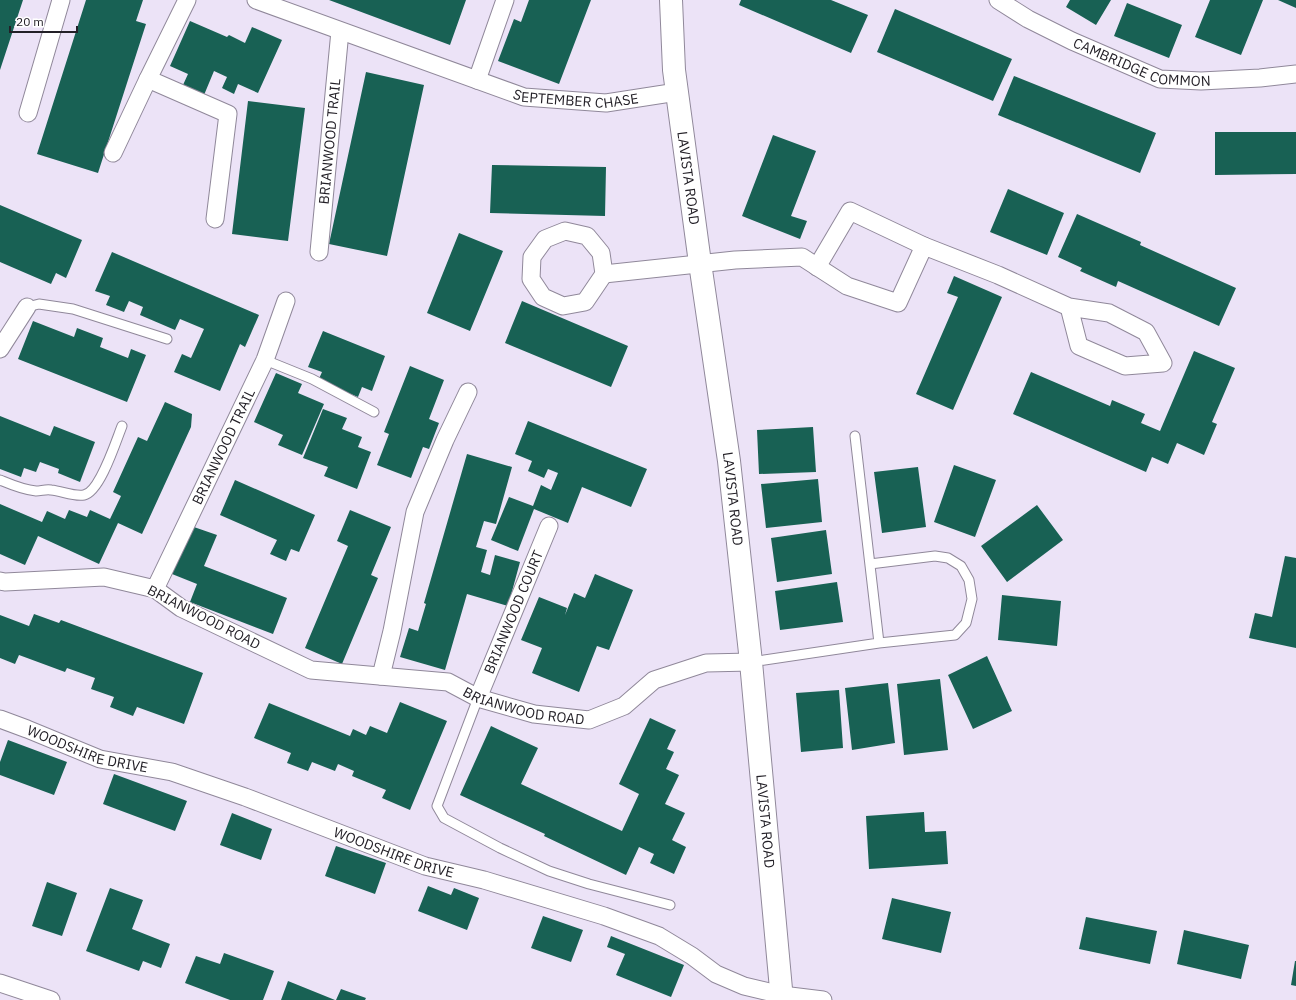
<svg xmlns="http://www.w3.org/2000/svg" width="1296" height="1000" font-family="'IBM Plex Sans',sans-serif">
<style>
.building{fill:#186154}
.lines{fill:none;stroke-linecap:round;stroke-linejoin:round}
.lane-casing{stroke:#90889a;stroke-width:11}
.street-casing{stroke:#90889a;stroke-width:19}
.secondary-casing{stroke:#90889a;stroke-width:24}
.lane{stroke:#fff;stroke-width:9}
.street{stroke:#fff;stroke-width:17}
.secondary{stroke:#fff;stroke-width:22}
.labels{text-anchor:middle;stroke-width:4;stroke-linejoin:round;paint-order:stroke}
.street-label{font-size:14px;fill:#232027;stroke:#fff}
</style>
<rect width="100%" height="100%" fill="#ece3f7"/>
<path class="building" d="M 0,0 L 23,0 L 0,70 Z
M 86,0 L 143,0 L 136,21 L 146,24 L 98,173 L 37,154 Z
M 329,0 L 466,0 L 450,45 Z
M 529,0 L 591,0 L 559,84 L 498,61 L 514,19 L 521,22 Z
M 741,0 L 831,0 L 868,15 L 851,53 L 739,5 Z
M 1070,0 L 1111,0 L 1096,25 L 1066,7 Z
M 1210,0 L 1263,0 L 1241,55 L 1195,37 Z
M 1278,0 L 1296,0 L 1296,8 Z
M 1127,3 L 1182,25 L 1169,58 L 1114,36 Z
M 895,9 L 1012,59 L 993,101 L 877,52 Z
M 190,21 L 227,37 L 229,35 L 245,43 L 252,27 L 282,40 L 258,93 L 238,84 L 234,94 L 222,88 L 227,77 L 214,71 L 204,95 L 183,85 L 188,74 L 170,66 Z
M 366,72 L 424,85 L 387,256 L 329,244 Z
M 1014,76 L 1156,133 L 1140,173 L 998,115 Z
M 248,101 L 305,108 L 288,241 L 232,234 Z
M 1215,132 L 1296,132 L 1296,174 L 1215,175 Z
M 773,135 L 816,151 L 791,216 L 807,221 L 800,239 L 742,216 Z
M 492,165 L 606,167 L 605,216 L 490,213 Z
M 1008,189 L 1064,213 L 1047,255 L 990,232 Z
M 0,205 L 82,240 L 66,278 L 56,273 L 51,284 L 0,262 Z
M 1077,214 L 1141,242 L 1140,245 L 1236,288 L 1219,326 L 1118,281 L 1116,287 L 1080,271 L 1082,268 L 1058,257 Z
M 459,233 L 503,251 L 470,331 L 427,313 Z
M 112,252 L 259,315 L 245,347 L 240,344 L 220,391 L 174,372 L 182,354 L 191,358 L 204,329 L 180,319 L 175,330 L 140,315 L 143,307 L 129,301 L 124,312 L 106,305 L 110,296 L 95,291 Z
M 954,276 L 1002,297 L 953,410 L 916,394 L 958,297 L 947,293 Z
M 522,301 L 628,346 L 611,387 L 505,343 Z
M 33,321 L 74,337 L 77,328 L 103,338 L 100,347 L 128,358 L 131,349 L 146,355 L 127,402 L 18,359 Z
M 323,331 L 385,356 L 372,391 L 362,387 L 358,397 L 318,381 L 322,372 L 308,367 Z
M 1194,351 L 1235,368 L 1212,422 L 1217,424 L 1204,455 L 1177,443 L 1168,464 L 1152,457 L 1146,472 L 1013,414 L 1031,372 L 1110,406 L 1112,400 L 1145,414 L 1141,423 L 1160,431 Z
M 410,366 L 444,380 L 429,419 L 439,423 L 429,449 L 423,447 L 411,478 L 377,465 L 389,434 L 384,432 Z
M 276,373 L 302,384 L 298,393 L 324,404 L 302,455 L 278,445 L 283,435 L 254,422 Z
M 165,402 L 192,414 L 191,427 L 142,534 L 118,523 L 99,564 L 38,536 L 25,565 L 0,554 L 0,504 L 42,522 L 47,511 L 65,519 L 69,510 L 87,517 L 90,510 L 110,519 L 121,496 L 113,492 L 138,437 L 147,441 Z
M 323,409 L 347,418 L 342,429 L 362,437 L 358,447 L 371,452 L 357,489 L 324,476 L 328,467 L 303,458 Z
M 0,416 L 50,436 L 54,426 L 95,442 L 80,482 L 58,473 L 59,469 L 40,462 L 36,472 L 24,468 L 21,477 L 0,469 Z
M 528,421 L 647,469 L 631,507 L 582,487 L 568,523 L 534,509 L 518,551 L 491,540 L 509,497 L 533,506 L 541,485 L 551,490 L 558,473 L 548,469 L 544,478 L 528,471 L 532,461 L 515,454 Z
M 813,427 L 816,472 L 759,474 L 757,430 Z
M 467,454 L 512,467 L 496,524 L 484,521 L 476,547 L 487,550 L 481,572 L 490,575 L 495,555 L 520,562 L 508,606 L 467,594 L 445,670 L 400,657 L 409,628 L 418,631 L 426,604 L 424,603 Z
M 954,465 L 996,480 L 975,537 L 934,522 Z
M 918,467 L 926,527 L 882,533 L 874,472 Z
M 818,479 L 822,522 L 766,528 L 761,484 Z
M 235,480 L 315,515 L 299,552 L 291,549 L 286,561 L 270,554 L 277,540 L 220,515 Z
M 1037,505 L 1063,540 L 1007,582 L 981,546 Z
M 350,510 L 391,527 L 371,575 L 378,578 L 342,664 L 305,648 L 348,546 L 337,541 Z
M 191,526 L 217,535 L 204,566 L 287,598 L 273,634 L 190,602 L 197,584 L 172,574 Z
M 826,530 L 832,574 L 777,582 L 771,538 Z
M 1285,556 L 1296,558 L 1296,648 L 1249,638 L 1255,613 L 1272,617 Z
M 595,574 L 633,590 L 609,650 L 597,646 L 579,692 L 532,673 L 542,648 L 521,640 L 539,597 L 567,608 L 565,615 L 574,593 L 585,598 Z
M 837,582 L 843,622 L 780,630 L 775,591 Z
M 1002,595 L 1061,601 L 1057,646 L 998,640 Z
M 34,614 L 59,623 L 61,620 L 203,673 L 184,724 L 137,707 L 133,716 L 110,707 L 114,697 L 91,689 L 95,678 L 67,668 L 65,672 L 19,655 L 15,664 L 0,658 L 0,615 L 29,626 Z
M 987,656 L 1012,711 L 973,729 L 948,675 Z
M 940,679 L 948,750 L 904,755 L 897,684 Z
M 888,683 L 895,743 L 852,750 L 845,688 Z
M 839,690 L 843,748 L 801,752 L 796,693 Z
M 400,702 L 447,721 L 410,810 L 382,798 L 386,790 L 352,776 L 354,771 L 338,764 L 335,771 L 312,762 L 308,771 L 287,763 L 291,753 L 254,738 L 269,703 L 350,736 L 353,729 L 366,735 L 370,726 L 387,733 Z
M 650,718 L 676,730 L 667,749 L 674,752 L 666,769 L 679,775 L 665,804 L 685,813 L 672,840 L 686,847 L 674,874 L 650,863 L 654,854 L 639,847 L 626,875 L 544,836 L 545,834 L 460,795 L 491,726 L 538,748 L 521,784 L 622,831 L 639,794 L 619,784 Z
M 8,740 L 67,762 L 54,795 L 0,775 L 0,762 Z
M 114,774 L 187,801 L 175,831 L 103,804 Z
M 924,812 L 925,832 L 946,831 L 948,864 L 869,869 L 866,816 Z
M 232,813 L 272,829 L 261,860 L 220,845 Z
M 336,846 L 386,863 L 375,894 L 325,876 Z
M 47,882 L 77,893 L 62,936 L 32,926 Z
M 428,886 L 451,895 L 454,888 L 479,898 L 467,930 L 418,911 Z
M 110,888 L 143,900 L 132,929 L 170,944 L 161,968 L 143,961 L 139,971 L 86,951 Z
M 892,898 L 951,912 L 941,953 L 882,939 Z
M 543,916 L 583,930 L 571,962 L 531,948 Z
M 1086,917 L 1157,931 L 1150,964 L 1079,949 Z
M 1184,930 L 1249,945 L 1241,979 L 1177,964 Z
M 611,936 L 684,965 L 671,997 L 616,975 L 625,954 L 607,947 Z
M 224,953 L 274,971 L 263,1000 L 230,1000 L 185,983 L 196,956 L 220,964 Z
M 1295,961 L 1296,961 L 1296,986 L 1291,985 Z
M 288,981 L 335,1000 L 281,1000 Z
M 341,989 L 366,998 L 365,1000 L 336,1000 Z"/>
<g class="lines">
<defs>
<path id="lane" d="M 27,307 L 39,304 L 73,309 L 167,339
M 265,360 L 312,379 L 374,412
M 0,480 C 12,485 23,490 36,491 C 41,491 46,489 51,490 C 62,491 74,497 84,495 C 100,492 116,441 122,426
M 870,564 L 935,556 L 948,558 L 961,566 L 969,580 L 972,599 L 966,623 L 955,635 L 879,643
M 751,662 L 879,643 L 855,436
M 478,698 L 437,806 L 444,818 L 500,848 L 549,871 L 589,884 L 670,905"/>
<g id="street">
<path d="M 187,0 L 148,79 L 228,114 L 215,219"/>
<path id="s1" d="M 256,0 L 524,97 L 606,103 L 677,92"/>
<path id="s2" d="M 998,0 L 1028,19 L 1072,41 L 1160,79 L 1201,81 L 1260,78 L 1296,74"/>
<path d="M 477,80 L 505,0"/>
<path d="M 28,113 L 61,0"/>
<path d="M 113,153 L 148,79"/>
<path d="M 565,231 L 587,236 L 601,253 L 604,274 L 585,302 L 563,306 L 543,297 L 531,279 L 532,257 L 545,239 Z"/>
<path id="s3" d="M 319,252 L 340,31"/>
<path d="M 817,267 L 850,211 L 924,246"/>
<path d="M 604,274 L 735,260 L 802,257 L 847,286 L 898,303 L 924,246 L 998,275 L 1069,307 L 1109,313 L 1146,332 L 1163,363 L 1125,366 L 1079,346 L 1069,307"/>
<path d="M 0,349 L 27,307"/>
<path id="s4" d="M 0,581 L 5,582 L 104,577 L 155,589 L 181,608 L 311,670 L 448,682 L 478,698 L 534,714 L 589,720 L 624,706 L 654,680 L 706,663 L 751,662"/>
<path id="s5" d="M 155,589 L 265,360 L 286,301"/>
<path d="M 381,676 L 392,631 L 415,512 L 445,440 L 468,392"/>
<path id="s6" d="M 478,698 L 549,526"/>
<path id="s7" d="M 0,719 L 27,729 L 100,759 L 172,772 L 245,797 L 425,866 L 484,880 L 604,916 L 659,936 L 692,956 L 716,974 L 744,986 L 782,995 L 823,1000"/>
<path d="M 0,983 L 51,1000"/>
</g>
<g id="secondary">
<path id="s8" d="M 671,0 L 674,70 L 700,263 L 729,461 L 751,662 L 782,1000"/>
</g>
</defs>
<use href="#lane" class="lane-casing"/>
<use href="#street" class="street-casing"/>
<use href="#secondary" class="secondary-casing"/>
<use href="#lane" class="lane"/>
<use href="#street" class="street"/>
<use href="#secondary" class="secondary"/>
</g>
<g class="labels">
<g class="street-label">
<text dy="5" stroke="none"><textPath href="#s2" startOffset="159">CAMBRIDGE COMMON</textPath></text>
<text dy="5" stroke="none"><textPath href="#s1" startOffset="337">SEPTEMBER CHASE</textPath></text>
<text dy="5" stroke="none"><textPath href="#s3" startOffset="111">BRIANWOOD TRAIL</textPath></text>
<text dy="5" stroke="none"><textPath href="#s8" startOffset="179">LAVISTA ROAD</textPath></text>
<text dy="5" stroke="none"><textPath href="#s5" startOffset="158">BRIANWOOD TRAIL</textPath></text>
<text dy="5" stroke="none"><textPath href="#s8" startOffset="503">LAVISTA ROAD</textPath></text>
<text dy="5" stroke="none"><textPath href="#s6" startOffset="93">BRIANWOOD COURT</textPath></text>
<text transform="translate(204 617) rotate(27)" y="5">BRIANWOOD ROAD</text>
<text dy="5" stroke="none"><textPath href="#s4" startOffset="551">BRIANWOOD ROAD</textPath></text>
<text dy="5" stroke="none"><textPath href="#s7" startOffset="93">WOODSHIRE DRIVE</textPath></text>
<text dy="5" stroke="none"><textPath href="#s8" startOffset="827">LAVISTA ROAD</textPath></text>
<text dy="5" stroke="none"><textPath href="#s7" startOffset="417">WOODSHIRE DRIVE</textPath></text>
</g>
</g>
<path d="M10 26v6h67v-6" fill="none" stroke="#232027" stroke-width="2"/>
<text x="16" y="26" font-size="12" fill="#232027" stroke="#ffffff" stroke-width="3" paint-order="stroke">20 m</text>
</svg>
